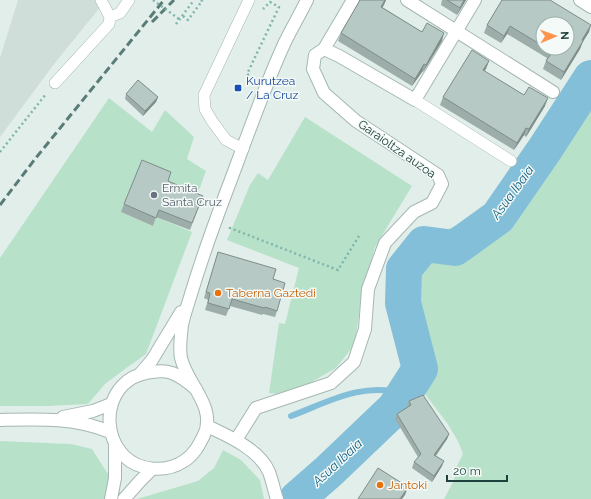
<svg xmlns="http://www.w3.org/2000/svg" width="591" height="499" font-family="Raleway,sans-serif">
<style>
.built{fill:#cfded9}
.green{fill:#b8e1c9}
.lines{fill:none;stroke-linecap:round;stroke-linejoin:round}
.stream{stroke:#83bfd9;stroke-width:6}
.river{stroke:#83bfd9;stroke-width:36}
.service-casing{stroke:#a4b7b3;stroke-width:12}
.pedestrian-casing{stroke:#a4b7b3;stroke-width:14}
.minor-casing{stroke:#a4b7b3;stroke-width:14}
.tertiary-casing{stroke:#a4b7b3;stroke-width:14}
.path{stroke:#7eb5ac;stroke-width:2.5;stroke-dasharray:2 3;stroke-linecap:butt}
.service{stroke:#fff;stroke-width:11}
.pedestrian{stroke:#fff;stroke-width:12}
.minor{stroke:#fff;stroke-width:12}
.tertiary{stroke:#fff;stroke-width:12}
.rail{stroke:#5a7c78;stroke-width:3;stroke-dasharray:8 4;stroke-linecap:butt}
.path-bridge{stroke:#7eb5ac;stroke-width:2.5;stroke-dasharray:2 3;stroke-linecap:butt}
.wall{fill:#9dada9;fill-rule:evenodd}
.shaded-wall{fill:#7f8d89}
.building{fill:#b6c9c4;stroke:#7f8d89}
.transit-dot{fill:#1a4fb4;stroke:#f3faf7;stroke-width:1.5}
.worship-dot{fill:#6b7280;stroke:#f3faf7;stroke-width:1.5}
.food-dot{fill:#e8710a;stroke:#f3faf7;stroke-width:1.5}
.labels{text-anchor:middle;stroke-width:3;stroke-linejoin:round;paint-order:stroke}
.transit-label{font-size:12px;fill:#164399;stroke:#f3faf7;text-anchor:start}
.street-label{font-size:12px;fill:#1f413d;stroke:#f3faf7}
.worship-label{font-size:12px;fill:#5b616d;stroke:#f3faf7;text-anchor:start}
.food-label{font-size:12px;fill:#c56008;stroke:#f3faf7;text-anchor:start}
.water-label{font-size:13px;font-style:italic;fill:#126084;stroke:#f3faf7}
</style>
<rect width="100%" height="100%" fill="#e2eeea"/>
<path class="built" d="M 18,0 L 106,0 L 54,64 L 0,137 L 0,58 Z"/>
<path class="green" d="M 591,67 L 591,499 L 444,499 L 454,480 L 457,466 L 463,454 L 458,441 L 447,423 L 416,382 L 402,347 L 399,328 L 404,283 L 418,255 L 442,232 L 459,224 L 490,217 L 523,188 Z
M 109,98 L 152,132 L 165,110 L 194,137 L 187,159 L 206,171 L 195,201 L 121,212 L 153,226 L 156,217 L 192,232 L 146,354 L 125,369 L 105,384 L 88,404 L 48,406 L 0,406 L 0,258 Z
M 305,117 L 412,186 L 375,247 L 361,298 L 355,344 L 336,368 L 303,387 L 279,394 L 269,393 L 279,323 L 285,324 L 299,268 L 227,240 L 250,185 L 258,173 L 268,180 Z
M 0,441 L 71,444 L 92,449 L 124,499 L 0,499 Z
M 223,450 L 241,460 L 260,480 L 264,499 L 137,499 L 198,481 L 214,468 Z"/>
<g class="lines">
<path class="stream" d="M 291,416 C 328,402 364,381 404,394"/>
<path class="river" d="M 297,499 L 329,471 L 395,408 L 420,369 L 403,303 L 404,269 L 424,244 L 455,248 L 498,217 L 545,149 L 591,78"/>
<defs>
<path id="service" d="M 110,17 L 120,13 L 129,0
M 55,83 L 109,24 L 110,17 L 101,0
M 415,100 L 511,161
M 243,149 L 226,140 L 212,121 L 205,109 L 204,95 L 249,0"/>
<path id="pedestrian" d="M 407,0 L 553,92"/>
<path id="minor" d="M 580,0 L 591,7
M 324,49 L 339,56 L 415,100 L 475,0
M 63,417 L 93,411 L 111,404
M 0,420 C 37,419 75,417 110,432
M 207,426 C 228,436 259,449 269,472 C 272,480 274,490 277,499
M 236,440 L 256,408 L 331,383 L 354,362 L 365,329 L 368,289 L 385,243 L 414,212 L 432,203 L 442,184 L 438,175 L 356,121 L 324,93 L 313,69 L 315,55 L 324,49 L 353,0"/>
<path id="tertiary" d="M 140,374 L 152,360 L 181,312
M 196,389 C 188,382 181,376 172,373 C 164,370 155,371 146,373 C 108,380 98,429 124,456 C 139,471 166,473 184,461 C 194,455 199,445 204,435 C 217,407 187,384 181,358 C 179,348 181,335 182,325 C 184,315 188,304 191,294 C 201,261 212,230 224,198 C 244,146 262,92 285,42 C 292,28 300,14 307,0
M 111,499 L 115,478 L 115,444
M 124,499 L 140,481 L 152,469"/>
</defs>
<use href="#service" class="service-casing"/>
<use href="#pedestrian" class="pedestrian-casing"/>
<use href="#minor" class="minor-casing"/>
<use href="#tertiary" class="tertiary-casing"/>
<path class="path" d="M 183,16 L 188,20 L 202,1 L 201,0
M 176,24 L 194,0
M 253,78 L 247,74 L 279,7 L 270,2 L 263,9
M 0,152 L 46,94
M 230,229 L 230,228 L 338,270 L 359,236"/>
<use href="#service" class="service"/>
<use href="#pedestrian" class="pedestrian"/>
<use href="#minor" class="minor"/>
<use href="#tertiary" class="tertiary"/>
<path class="rail" d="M 152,22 L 174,0
M 0,205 L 35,159 L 164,0"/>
<path class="path-bridge" d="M 153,0 L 179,19"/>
</g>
<path class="wall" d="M 360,0 L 386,0 L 382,7 L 422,32 L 442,41 L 423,72 L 422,72 L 412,86 L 338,41 L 341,33 Z
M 442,0 L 466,0 L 457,15 L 441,5 Z
M 502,0 L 589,32 L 583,41 L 580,49 L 561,80 L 543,69 L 547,58 L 507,34 L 501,43 L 484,33 L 487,25 ZM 543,24 L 567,48 L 543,48 Z
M 489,61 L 484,71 L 524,95 L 545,106 L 526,137 L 524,135 L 514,150 L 440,105 L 443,97 Z
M 126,94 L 158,97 L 156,102 L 143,116 L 125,99 Z
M 168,181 L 203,196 L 190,230 L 156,217 L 153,226 L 121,212 L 124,204 Z
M 218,252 L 273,279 L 277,311 L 275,317 L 263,314 L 262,315 L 230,306 L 226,316 L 205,310 L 208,300 L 204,298 Z
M 409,401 L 449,434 L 447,439 L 436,456 L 442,466 L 432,482 L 412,468 L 414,462 L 418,457 L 395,419 L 397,414 L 408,407 L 407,407 Z"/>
<path class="shaded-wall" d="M 385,0 L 386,0 L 384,5 L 378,14 L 381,7 Z
M 464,0 L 466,0 L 457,15 L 460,8 Z
M 591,25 L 589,32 L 579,48 L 582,40 Z
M 510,26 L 507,34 L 501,43 L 504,36 Z
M 444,33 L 442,41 L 423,72 L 426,65 Z
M 583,41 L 580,49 L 561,80 L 564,72 Z
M 489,61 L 486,69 L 480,78 L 483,70 Z
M 424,64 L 422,72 L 412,86 L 415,79 Z
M 158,97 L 156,102 L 143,116 L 145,111 Z
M 548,98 L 545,106 L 526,137 L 529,129 Z
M 526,128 L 524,135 L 514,150 L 517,143 Z
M 449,434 L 447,439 L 432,460 L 434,455 Z
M 444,461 L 442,466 L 432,482 L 434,476 Z
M 408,487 L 405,495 L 402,499 L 400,499 Z"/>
<path class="building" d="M 360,0 L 385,0 L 381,7 L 422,32 L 427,23 L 444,33 L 426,65 L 424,64 L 415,79 L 341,33 Z
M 447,0 L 464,0 L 460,8 Z
M 502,0 L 550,0 L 591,25 L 582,40 L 583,41 L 564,72 L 546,61 L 552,52 L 546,48 L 567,48 L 567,24 L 543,24 L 543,46 L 510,26 L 504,36 L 487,25 Z
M 472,50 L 489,61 L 483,70 L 524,95 L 529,87 L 548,98 L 529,129 L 526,128 L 517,143 L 443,97 Z
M 138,80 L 158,97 L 145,111 L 126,94 Z
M 142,160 L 171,172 L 168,181 L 203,196 L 192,223 L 159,210 L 156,218 L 124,204 Z
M 218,252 L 276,269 L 273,279 L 285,283 L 277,311 L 265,307 L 264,308 L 232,299 L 229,309 L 208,303 L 210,293 L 206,292 Z
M 423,395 L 449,434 L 434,455 L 444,461 L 434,476 L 414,462 L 421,454 L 397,414 L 411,405 L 409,401 Z
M 378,468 L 408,487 L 400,499 L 358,499 Z"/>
<rect class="transit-dot" x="234" y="84" width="8" height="8" rx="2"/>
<circle class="worship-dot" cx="154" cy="195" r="4"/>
<g class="food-dot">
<circle cx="218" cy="293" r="4"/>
<circle cx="380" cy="485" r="4"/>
</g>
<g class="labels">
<g class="transit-label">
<text x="246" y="85">Kurutzea<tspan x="246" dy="14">/ La Cruz</tspan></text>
</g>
<g class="street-label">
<text transform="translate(397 149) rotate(35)" y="4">Garaioltza auzoa</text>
</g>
<g class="worship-label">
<text x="162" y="192">Ermita<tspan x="162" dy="14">Santa Cruz</tspan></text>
</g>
<g class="food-label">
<text x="226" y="297">Taberna Gaztedi</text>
<text x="388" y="489">Jantoki</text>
</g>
<g class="water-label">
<text transform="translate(512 192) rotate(-54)" y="5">Asua Ibaia</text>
<text transform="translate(337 462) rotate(-43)" y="5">Asua Ibaia</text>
</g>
</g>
<g transform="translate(555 36) rotate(88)"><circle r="19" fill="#f3faf7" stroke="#9eb0ad"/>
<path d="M0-3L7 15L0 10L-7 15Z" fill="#ff934e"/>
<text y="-6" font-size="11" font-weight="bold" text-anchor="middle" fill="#1f413d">N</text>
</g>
<path d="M447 475v6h60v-6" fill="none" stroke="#1f413d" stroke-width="2"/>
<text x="453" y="475" font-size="12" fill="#1f413d" stroke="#f3faf7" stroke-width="3" paint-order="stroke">20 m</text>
</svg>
